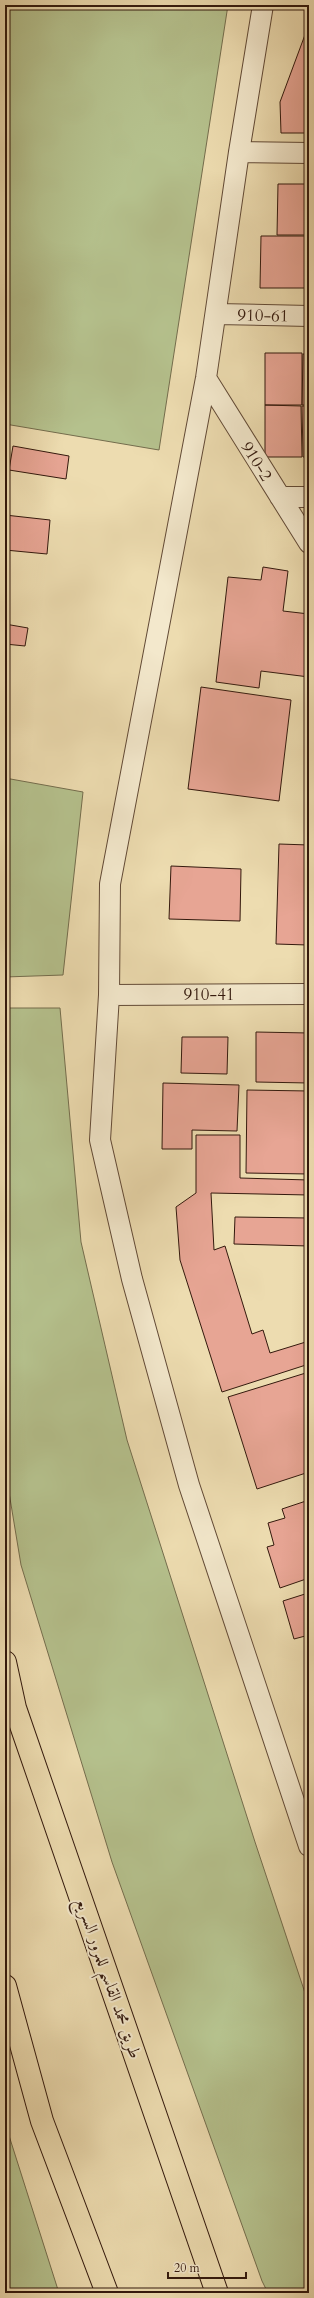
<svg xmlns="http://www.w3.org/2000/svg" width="314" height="2298" font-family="Cardo,Amiri,serif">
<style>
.green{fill:#b5c18d;stroke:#746d4d}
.building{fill:#e7a594;stroke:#33190d}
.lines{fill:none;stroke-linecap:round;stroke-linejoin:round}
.minor-casing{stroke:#624a36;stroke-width:22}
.motorway-casing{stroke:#33190d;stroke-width:24}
.minor{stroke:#f3e8cc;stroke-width:20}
.motorway{stroke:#eddcb0;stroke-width:22}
.labels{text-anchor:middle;stroke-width:4;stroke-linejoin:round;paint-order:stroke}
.street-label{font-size:17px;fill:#33190d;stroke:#f3e8cc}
</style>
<rect width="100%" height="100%" fill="#eddcb0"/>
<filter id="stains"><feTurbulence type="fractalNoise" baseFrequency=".005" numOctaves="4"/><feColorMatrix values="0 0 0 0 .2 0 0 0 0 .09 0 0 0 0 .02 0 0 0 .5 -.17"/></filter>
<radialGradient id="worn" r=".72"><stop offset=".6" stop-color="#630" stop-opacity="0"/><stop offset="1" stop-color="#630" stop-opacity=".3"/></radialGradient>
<path class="green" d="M 5,5 L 228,5 L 159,450 L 5,424 Z
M 5,778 L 83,792 L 63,975 L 5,977 Z
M 5,1008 L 60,1008 L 81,1242 L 127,1440 L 255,1842 L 309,2005 L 309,2293 L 268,2293 L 262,2281 L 112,1862 L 21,1565 L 5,1468 Z
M 5,2123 L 59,2293 L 5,2293 Z"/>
<path class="building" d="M 309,24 L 309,133 L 281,133 L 280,102 Z
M 278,184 L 309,184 L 309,235 L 277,235 Z
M 261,236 L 309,236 L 309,288 L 260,288 Z
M 265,353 L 302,353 L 302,405 L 265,405 Z
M 303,354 L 309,354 L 309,405 L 302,405 Z
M 265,405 L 301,406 L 302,457 L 265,457 Z
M 302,406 L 309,406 L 309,457 L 303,457 Z
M 13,446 L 69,456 L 66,479 L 9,470 Z
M 5,515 L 50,520 L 47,554 L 5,550 Z
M 263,567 L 288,571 L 283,611 L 309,614 L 309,677 L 261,671 L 259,688 L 216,682 L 228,577 L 261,580 Z
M 5,624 L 28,628 L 25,646 L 5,644 Z
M 201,687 L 291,700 L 279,801 L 188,789 Z
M 279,844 L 309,845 L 309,958 L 307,958 L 308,945 L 276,944 Z
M 171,866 L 241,869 L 240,921 L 169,919 Z
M 256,1032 L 309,1033 L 309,1083 L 256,1082 Z
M 182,1037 L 228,1037 L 227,1074 L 181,1073 Z
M 163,1083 L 239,1085 L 237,1131 L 192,1130 L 192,1149 L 162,1149 Z
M 247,1090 L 309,1091 L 309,1174 L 246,1173 Z
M 196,1135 L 240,1135 L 240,1178 L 309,1180 L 309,1195 L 211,1193 L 214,1250 L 225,1246 L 252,1334 L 263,1330 L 270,1353 L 309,1341 L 309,1364 L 222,1392 L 180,1260 L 176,1207 L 196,1193 Z
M 235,1217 L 309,1218 L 309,1246 L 234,1244 Z
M 309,1372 L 309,1472 L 257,1489 L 228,1397 Z
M 309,1500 L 309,1578 L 280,1588 L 267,1547 L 274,1545 L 268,1523 L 285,1518 L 282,1509 Z
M 305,1594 L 309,1606 L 309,1635 L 294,1639 L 283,1601 Z"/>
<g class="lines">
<defs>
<path id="minor" d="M 263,5 L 239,152 L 206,378 L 110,884 L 109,995 L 100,1140 L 132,1279 L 189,1485 L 309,1846
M 239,152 L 309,153
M 217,314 L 309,316
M 206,378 L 309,543
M 280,497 L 309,497
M 109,995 L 309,994"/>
<path id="motorway" d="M 5,1662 L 15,1708 L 217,2293
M 5,1986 L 42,2121 L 107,2293"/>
</defs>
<use href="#minor" class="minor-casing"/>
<use href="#motorway" class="motorway-casing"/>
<use href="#minor" class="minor"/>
<use href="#motorway" class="motorway"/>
</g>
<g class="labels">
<g class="street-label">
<text transform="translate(263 315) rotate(1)" y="6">910-61</text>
<text transform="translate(257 461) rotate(58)" y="6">910-2</text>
<text x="209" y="1000">910-41</text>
<text transform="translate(109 1978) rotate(71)" y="6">طريق محمد القاسم للمرور السريع</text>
</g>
</g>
<rect width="314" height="2298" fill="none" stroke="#eddcb0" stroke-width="20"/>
<rect x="6" y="6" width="302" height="2286" fill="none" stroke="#33190d" stroke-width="2"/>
<rect x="10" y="10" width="294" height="2278" fill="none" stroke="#33190d"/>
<path d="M168 2272v6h78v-6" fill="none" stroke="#33190d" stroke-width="2"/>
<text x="174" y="2272" font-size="12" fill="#33190d" stroke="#f3e8cc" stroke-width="3" paint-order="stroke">20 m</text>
<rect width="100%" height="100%" filter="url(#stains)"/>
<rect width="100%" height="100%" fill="url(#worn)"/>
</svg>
